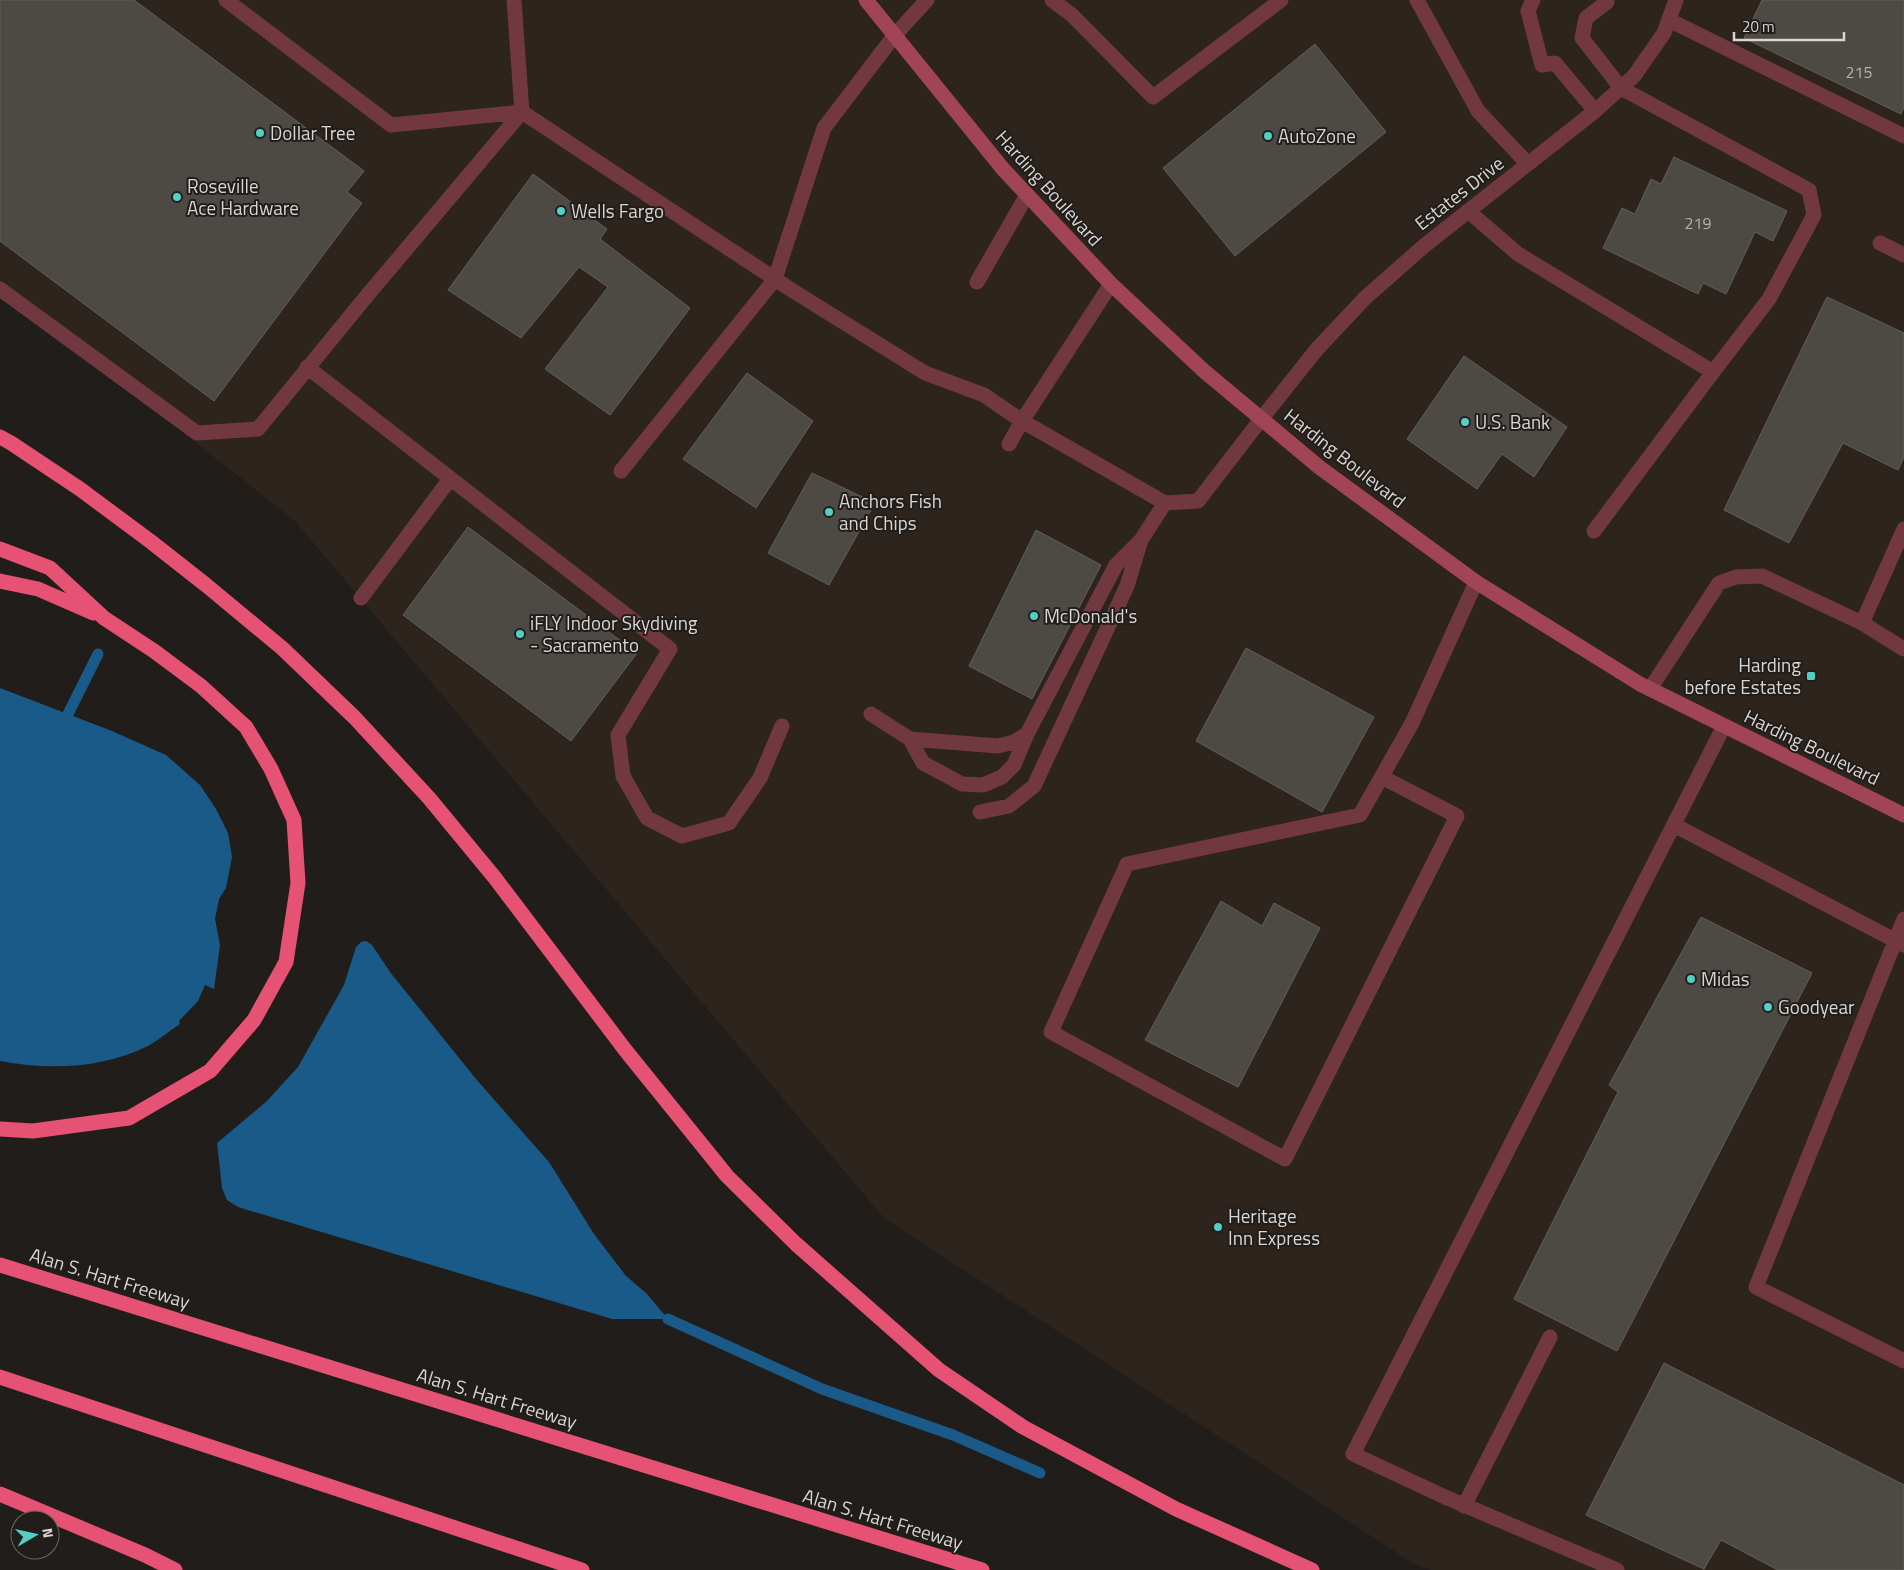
<svg xmlns="http://www.w3.org/2000/svg" width="1904" height="1570" font-family="'Titillium Web',sans-serif">
<style>
.built{fill:#2c241d}
.water{fill:#195a88}
.lines{fill:none;stroke-linecap:round;stroke-linejoin:round}
.stream{stroke:#195a88;stroke-width:11}
.building{fill:#4d4945;stroke:#635f5b}
.service{stroke:#723842;stroke-width:15}
.minor{stroke:#723842;stroke-width:15}
.secondary{stroke:#a14456;stroke-width:15}
.motorway{stroke:#e55273;stroke-width:15}
.poi-dot{fill:#55cec5;stroke:#211d1a;stroke-width:2}
.labels{text-anchor:middle;stroke-width:4;stroke-linejoin:round;paint-order:stroke}
.number-label{font-size:16px;fill:#b5b2b0}
.poi-label{font-size:19px;fill:#d8d5d3;stroke:#211d1a;text-anchor:start}
.street-label{font-size:19px;fill:#d8d5d3;stroke:#211d1a}
</style>
<rect width="100%" height="100%" fill="#211d1a"/>
<path class="built" d="M 0,0 L 1904,0 L 1904,1570 L 1431,1570 L 1414,1564 L 884,1218 L 295,521 L 0,288 Z"/>
<path class="water" d="M 0,688 L 112,731 L 166,755 L 200,785 L 216,809 L 228,833 L 232,857 L 226,888 L 219,899 L 215,919 L 220,945 L 214,989 L 205,985 L 198,1001 L 179,1021 L 180,1024 C 169,1031 159,1040 148,1046 C 101,1069 50,1070 0,1061 Z
M 366,941 L 372,945 L 390,972 L 476,1079 L 549,1162 L 594,1234 L 626,1276 L 646,1293 L 668,1319 L 612,1319 L 238,1207 L 227,1200 L 222,1188 L 217,1143 L 267,1101 L 298,1067 L 344,985 L 356,947 L 361,942 Z"/>
<g class="lines">
<path class="stream" d="M 68,714 L 98,654
M 668,1319 L 822,1389 L 953,1435 L 1040,1473"/>
</g>
<path class="building" d="M 0,0 L 134,0 L 364,171 L 347,192 L 362,203 L 214,401 L 0,241 Z
M 1762,0 L 1904,0 L 1904,107 L 1901,114 L 1744,38 Z
M 1315,44 L 1386,132 L 1235,256 L 1163,168 Z
M 1674,157 L 1787,211 L 1773,241 L 1755,232 L 1726,294 L 1703,283 L 1698,294 L 1603,248 L 1622,208 L 1635,214 L 1651,179 L 1661,184 Z
M 533,174 L 607,229 L 600,239 L 690,308 L 610,415 L 545,369 L 608,287 L 579,267 L 521,338 L 448,290 Z
M 1827,297 L 1904,333 L 1904,457 L 1898,470 L 1843,443 L 1789,543 L 1724,510 Z
M 1464,356 L 1567,427 L 1534,477 L 1502,454 L 1477,489 L 1407,439 Z
M 747,373 L 813,421 L 756,508 L 683,459 Z
M 812,473 L 875,503 L 829,585 L 768,553 Z
M 468,527 L 637,653 L 571,741 L 403,615 Z
M 1036,530 L 1101,565 L 1032,699 L 969,666 Z
M 1246,648 L 1374,717 L 1322,812 L 1196,741 Z
M 1221,901 L 1262,926 L 1274,903 L 1320,928 L 1238,1087 L 1145,1040 Z
M 1701,917 L 1812,973 L 1617,1351 L 1514,1299 L 1618,1092 L 1609,1085 Z
M 1664,1363 L 1904,1485 L 1904,1570 L 1778,1570 L 1721,1540 L 1704,1569 L 1586,1515 Z"/>
<g class="lines">
<path class="service" d="M 226,0 L 391,125 L 522,112 L 790,289 L 925,373 L 984,395 L 1022,421 L 1165,503 L 1198,501 L 1262,418
M 1052,0 L 1072,15 L 1153,97 L 1281,0
M 1417,0 L 1478,111 L 1528,164
M 1533,0 L 1528,11 L 1542,65 L 1555,63 L 1595,111
M 1605,0 L 1607,2 L 1586,18 L 1582,38 L 1621,88 L 1809,190 L 1814,215 L 1769,299 L 1713,372
M 1669,20 L 1904,136
M 1468,211 L 1518,254 L 1713,372 L 1594,531
M 1880,243 L 1904,255
M 977,282 L 1027,195
M 0,289 L 197,433 L 258,429 L 365,298 L 522,112 L 514,0
M 307,367 L 670,649 L 618,735 L 623,776 L 647,818 L 682,836 L 729,823 L 760,778 L 782,726
M 1009,444 L 1022,421 L 1111,284
M 621,471 L 775,279 L 824,128 L 894,36 L 927,0
M 361,598 L 450,479
M 1862,623 L 1904,529
M 1650,689 L 1719,583 L 1736,577 L 1762,576 L 1862,623 L 1904,649
M 871,714 L 910,739 L 998,746 L 1014,742 L 1027,734
M 910,739 L 923,763 L 962,784 L 983,785 L 1002,777 L 1014,765 L 1027,734 L 1116,565 L 1141,540
M 1382,777 L 1457,816 L 1285,1159 L 1051,1032 L 1127,864 L 1360,815 L 1412,723 L 1476,582
M 980,812 L 1009,806 L 1034,786 L 1127,586 L 1141,540 L 1165,503
M 1674,825 L 1904,945
M 1904,919 L 1756,1287 L 1904,1361
M 1464,1506 L 1550,1337
M 1617,1570 L 1445,1497 L 1353,1454 L 1724,726"/>
<path class="minor" d="M 1262,418 L 1317,349 L 1365,298 L 1424,246 L 1595,111 L 1634,76 L 1664,33 L 1676,0"/>
<path class="secondary" d="M 866,0 L 1003,169 L 1111,284 L 1204,371 L 1319,467 L 1476,582 L 1640,684 L 1904,815"/>
<path class="motorway" d="M 0,437 L 11,443 L 80,489 L 150,541 L 206,585 L 282,648 L 355,718 L 429,798 L 495,878 L 626,1051 L 727,1176 L 796,1244 L 939,1370 L 1023,1427 L 1176,1509 L 1312,1570
M 0,549 L 50,568 L 104,618 L 154,651 L 201,686 L 246,727 L 271,769 L 294,820 L 298,883 L 286,962 L 254,1020 L 210,1071 L 129,1118 L 33,1131 L 0,1129
M 0,581 L 38,589 L 93,613
M 0,1265 L 982,1570
M 0,1377 L 582,1570
M 0,1494 L 145,1555 L 175,1570"/>
</g>
<g class="poi-dot">
<circle cx="260" cy="133" r="5"/>
<circle cx="1268" cy="136" r="5"/>
<circle cx="177" cy="197" r="5"/>
<circle cx="561" cy="211" r="5"/>
<circle cx="1465" cy="422" r="5"/>
<circle cx="829" cy="512" r="5"/>
<circle cx="1034" cy="616" r="5"/>
<circle cx="520" cy="634" r="5"/>
<rect x="1806" y="671" width="10" height="10" rx="2.5"/>
<circle cx="1691" cy="979" r="5"/>
<circle cx="1768" cy="1007" r="5"/>
<circle cx="1218" cy="1227" r="5"/>
</g>
<g class="labels">
<g class="number-label">
<text x="1859" y="78">215</text>
<text x="1698" y="229">219</text>
</g>
<g class="poi-label">
<text x="270" y="140">Dollar Tree</text>
<text x="1278" y="143">AutoZone</text>
<text x="187" y="193">Roseville<tspan x="187" dy="22">Ace Hardware</tspan></text>
<text x="571" y="218">Wells Fargo</text>
<text x="1475" y="429">U.S. Bank</text>
<text x="839" y="508">Anchors Fish<tspan x="839" dy="22">and Chips</tspan></text>
<text x="1044" y="623">McDonald's</text>
<text x="530" y="630">iFLY Indoor Skydiving<tspan x="530" dy="22">- Sacramento</tspan></text>
<text x="1801" y="672" text-anchor="end">Harding<tspan x="1801" dy="22">before Estates</tspan></text>
<text x="1701" y="986">Midas</text>
<text x="1778" y="1014">Goodyear</text>
<text x="1228" y="1223">Heritage<tspan x="1228" dy="22">Inn Express</tspan></text>
</g>
<g class="street-label">
<text transform="translate(1049 188) rotate(48)" y="7">Harding Boulevard</text>
<text transform="translate(1459 193) rotate(-38)" y="7">Estates Drive</text>
<text transform="translate(1345 458) rotate(38)" y="7">Harding Boulevard</text>
<text transform="translate(1812 747) rotate(26)" y="7">Harding Boulevard</text>
<text transform="translate(110 1278) rotate(17)" y="7">Alan S. Hart Freeway</text>
<text transform="translate(497 1398) rotate(17)" y="7">Alan S. Hart Freeway</text>
<text transform="translate(883 1519) rotate(17)" y="7">Alan S. Hart Freeway</text>
</g>
</g>
<g transform="translate(35 1535) rotate(81)"><circle r="24" fill="#211d1a" stroke="#6a6764"/>
<path d="M0-4L9 19L0 12L-9 19Z" fill="#55cec5"/>
<text y="-8" font-size="14" font-weight="bold" text-anchor="middle" fill="#d8d5d3">N</text>
</g>
<path d="M1734 32v8h110v-8" fill="none" stroke="#d8d5d3" stroke-width="2.5"/>
<text x="1742" y="32" font-size="15" fill="#d8d5d3" stroke="#211d1a" stroke-width="4" paint-order="stroke">20 m</text>
</svg>
